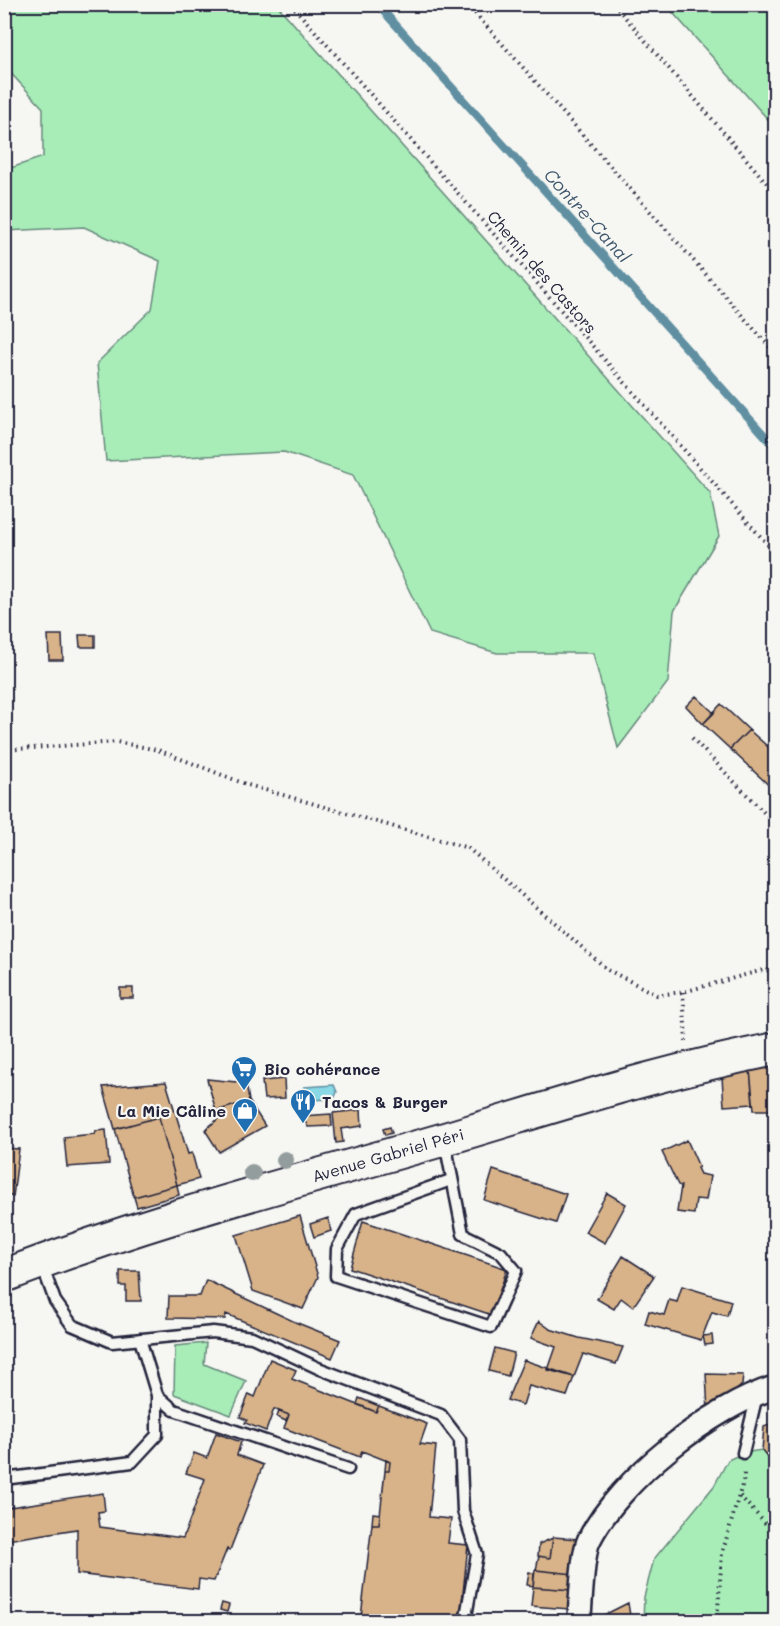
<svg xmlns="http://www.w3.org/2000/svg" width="780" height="1626" font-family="Mali,sans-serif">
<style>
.green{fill:#a8edb8;stroke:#65887a;stroke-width:1.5}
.water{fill:#88d8e5;stroke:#5f8fa1;stroke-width:1.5}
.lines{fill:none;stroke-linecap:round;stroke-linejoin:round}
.stream{stroke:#5f8fa1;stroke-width:8}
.building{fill:#d8b389;stroke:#22223b;stroke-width:1.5}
.service-casing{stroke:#22223b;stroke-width:15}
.minor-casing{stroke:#22223b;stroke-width:27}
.secondary-casing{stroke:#22223b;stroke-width:36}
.path{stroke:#22223b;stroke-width:4;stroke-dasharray:1.5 4.5;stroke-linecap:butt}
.service{stroke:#f6f6f2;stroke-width:10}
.minor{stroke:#f6f6f2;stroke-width:22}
.secondary{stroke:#f6f6f2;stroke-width:32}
.tree{fill:#949d9e}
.labels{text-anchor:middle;stroke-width:4.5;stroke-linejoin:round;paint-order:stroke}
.street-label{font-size:16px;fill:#22223b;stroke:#f6f6f2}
.poi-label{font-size:16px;font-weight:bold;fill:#22223b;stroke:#f6f6f2;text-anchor:start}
.water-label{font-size:18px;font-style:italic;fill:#41596e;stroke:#f6f6f2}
</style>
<rect width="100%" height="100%" fill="#f6f6f2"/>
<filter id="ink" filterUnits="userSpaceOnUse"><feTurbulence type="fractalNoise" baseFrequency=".0167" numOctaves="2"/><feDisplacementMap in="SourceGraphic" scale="12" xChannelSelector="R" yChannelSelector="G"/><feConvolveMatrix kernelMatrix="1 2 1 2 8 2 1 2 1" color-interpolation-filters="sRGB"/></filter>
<g filter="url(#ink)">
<path class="green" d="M 5,4 L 277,5 L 710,493 L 719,536 L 674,611 L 668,682 L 618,748 L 593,653 L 497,653 L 430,633 L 353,475 L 284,452 L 106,461 L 97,363 L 152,309 L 160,261 L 84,227 L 5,231 L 5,170 L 43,157 L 43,108 L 5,67 Z
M 666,5 L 775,5 L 775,128 L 773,125 Z
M 206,1343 L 204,1364 L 246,1381 L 231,1415 L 174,1394 L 175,1346 Z
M 762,1450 L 775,1467 L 775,1621 L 643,1622 L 644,1597 L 654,1559 L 714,1486 L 728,1460 L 743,1453 Z"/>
<path class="water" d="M 334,1085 L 337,1092 L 334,1099 L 305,1100 L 301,1093 L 304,1087 Z"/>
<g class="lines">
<path class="stream" d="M 377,4 L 776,448"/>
</g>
<path class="building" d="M 48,635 L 62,635 L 63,660 L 49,660 Z
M 79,635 L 95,635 L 95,647 L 80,647 Z
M 696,696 L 714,713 L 703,724 L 686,706 Z
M 721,704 L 749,730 L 730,749 L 703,724 Z
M 749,730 L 776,754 L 774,790 L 730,749 Z
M 120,988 L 133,988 L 133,998 L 120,998 Z
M 776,1067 L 776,1110 L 754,1110 L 750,1070 Z
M 750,1070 L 753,1104 L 724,1106 L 722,1077 Z
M 207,1079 L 246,1083 L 249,1101 L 216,1111 Z
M 284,1079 L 285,1098 L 264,1099 L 262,1081 Z
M 166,1082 L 188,1154 L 192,1153 L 199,1179 L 177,1185 L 159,1117 L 115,1129 L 103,1087 Z
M 249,1101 L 265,1126 L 219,1152 L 205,1130 L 218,1119 L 216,1111 Z
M 361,1110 L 362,1126 L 341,1129 L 343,1142 L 336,1143 L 333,1113 Z
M 331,1114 L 332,1126 L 308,1127 L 302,1116 Z
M 159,1117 L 177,1185 L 134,1197 L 115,1129 Z
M 390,1127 L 392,1133 L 385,1135 L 383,1129 Z
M 106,1130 L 109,1164 L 67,1167 L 64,1137 L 95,1134 L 95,1131 Z
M 687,1140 L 699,1167 L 697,1168 L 700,1174 L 710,1176 L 706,1200 L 696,1199 L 694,1214 L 677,1212 L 681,1186 L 678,1185 L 662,1152 Z
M 4,1148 L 19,1149 L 13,1197 L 4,1193 Z
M 493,1170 L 566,1194 L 556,1223 L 484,1200 Z
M 177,1185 L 179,1195 L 137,1207 L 134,1197 Z
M 607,1193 L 626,1204 L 605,1243 L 585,1232 Z
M 300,1216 L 318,1277 L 303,1309 L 253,1291 L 236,1235 Z
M 328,1218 L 331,1231 L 314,1237 L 310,1224 Z
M 363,1221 L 507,1269 L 492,1315 L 350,1268 Z
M 623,1256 L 654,1276 L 633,1307 L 621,1298 L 614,1309 L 597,1299 Z
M 120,1271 L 139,1271 L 141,1301 L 126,1301 L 126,1286 L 120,1286 Z
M 776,1278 L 776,1309 L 771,1279 Z
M 206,1280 L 295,1322 L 340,1340 L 332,1358 L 226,1314 L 225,1319 L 168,1318 L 169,1296 L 200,1296 Z
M 682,1286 L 731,1301 L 727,1316 L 712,1312 L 701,1340 L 645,1324 L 649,1311 L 664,1315 L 669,1300 L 677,1302 Z
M 539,1321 L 550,1329 L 579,1338 L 623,1347 L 616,1364 L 583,1354 L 574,1377 L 548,1370 L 556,1347 L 531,1338 Z
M 712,1335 L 713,1344 L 705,1345 L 703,1336 Z
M 495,1348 L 514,1353 L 508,1376 L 489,1371 Z
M 270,1359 L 296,1370 L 292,1379 L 376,1412 L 379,1406 L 427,1424 L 420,1444 L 436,1446 L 429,1517 L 451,1519 L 448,1543 L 468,1545 L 460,1622 L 382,1622 L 383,1616 L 380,1616 L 379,1620 L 361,1617 L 372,1524 L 379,1524 L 385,1471 L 389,1471 L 390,1462 L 362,1451 L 360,1457 L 284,1428 L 289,1415 L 274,1409 L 266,1431 L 245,1423 L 247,1420 L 240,1417 L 249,1394 L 255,1397 Z
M 524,1360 L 574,1377 L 567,1396 L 529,1386 L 523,1405 L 507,1400 Z
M 706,1374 L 743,1375 L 742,1385 L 718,1407 L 708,1412 Z
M 359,1398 L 379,1406 L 376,1412 L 357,1404 Z
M 279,1411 L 289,1415 L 286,1421 L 277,1417 Z
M 776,1422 L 776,1467 L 762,1450 L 764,1427 Z
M 216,1433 L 241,1442 L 237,1455 L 263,1465 L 230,1550 L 227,1549 L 214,1581 L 199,1579 L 198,1589 L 77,1574 L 77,1529 L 7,1540 L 4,1537 L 4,1508 L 103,1493 L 105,1511 L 98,1512 L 100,1527 L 183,1538 L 205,1479 L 186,1473 L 194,1453 L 207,1458 Z
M 386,1460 L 390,1462 L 389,1471 L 385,1471 Z
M 373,1513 L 380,1514 L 379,1524 L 372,1524 Z
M 553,1537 L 578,1539 L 574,1574 L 536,1570 L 539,1556 L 550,1558 Z
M 553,1538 L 550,1558 L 538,1556 L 539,1544 Z
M 535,1570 L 574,1574 L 572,1590 L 533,1587 Z
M 529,1572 L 534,1573 L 533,1586 L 527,1585 Z
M 533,1587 L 572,1590 L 570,1609 L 531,1606 Z
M 222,1603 L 229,1605 L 227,1612 L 220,1610 Z
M 628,1603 L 631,1622 L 598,1622 L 598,1618 Z
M 550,1615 L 570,1616 L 570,1622 L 549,1622 Z"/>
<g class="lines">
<defs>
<path id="service" d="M 445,1142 L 463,1234 L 501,1253 L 516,1271 L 491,1327 L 336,1276 L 337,1249 L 356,1214 L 451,1180
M 42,1265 L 55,1301 L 72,1325 L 112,1342 L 213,1332 L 252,1337 L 318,1368 L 441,1415 L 460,1440 L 463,1511 L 477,1554 L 465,1622
M 140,1339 L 157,1395 L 174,1410 L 348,1469
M 743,1453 L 757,1395
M 4,1479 L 132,1462 L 157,1435 L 157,1395"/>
<path id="minor" d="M 579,1622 C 581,1603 582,1554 589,1540 C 619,1480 712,1406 776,1387"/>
<path id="secondary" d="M 4,1276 C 146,1221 292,1183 438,1141 C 550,1108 661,1071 776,1049"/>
</defs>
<use href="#service" class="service-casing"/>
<use href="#minor" class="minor-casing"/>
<use href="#secondary" class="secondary-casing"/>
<path class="path" d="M 291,4 L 776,554
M 467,4 L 776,354
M 614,4 L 776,194
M 692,738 L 776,825
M 4,750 L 117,742 L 158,750 L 248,785 L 468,848 L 608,970 L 657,995 L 683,992 L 763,970 L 776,971
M 683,992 L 686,1041
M 740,1496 L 776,1535
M 717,1622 L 722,1554 L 744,1478 L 744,1470"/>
<use href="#service" class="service"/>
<use href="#minor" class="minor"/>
<use href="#secondary" class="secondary"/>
</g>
<g class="tree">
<circle cx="285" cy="1160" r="9"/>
<circle cx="252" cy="1173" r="9"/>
</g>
</g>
<defs>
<symbol id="supermarket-pin" viewBox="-11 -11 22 30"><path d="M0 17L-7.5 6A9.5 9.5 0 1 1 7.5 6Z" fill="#1f6fb2" stroke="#f6f6f2"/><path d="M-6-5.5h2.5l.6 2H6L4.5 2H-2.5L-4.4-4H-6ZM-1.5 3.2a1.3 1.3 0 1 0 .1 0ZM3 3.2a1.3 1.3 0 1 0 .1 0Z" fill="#fff"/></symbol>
<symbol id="restaurant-pin" viewBox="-11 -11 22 30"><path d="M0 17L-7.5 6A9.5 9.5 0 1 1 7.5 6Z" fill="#1f6fb2" stroke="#f6f6f2"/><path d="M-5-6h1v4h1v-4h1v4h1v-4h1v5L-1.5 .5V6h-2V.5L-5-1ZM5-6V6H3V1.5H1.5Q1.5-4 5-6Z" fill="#fff"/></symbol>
<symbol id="shop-pin" viewBox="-11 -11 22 30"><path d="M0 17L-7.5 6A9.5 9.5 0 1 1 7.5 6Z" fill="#1f6fb2" stroke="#f6f6f2"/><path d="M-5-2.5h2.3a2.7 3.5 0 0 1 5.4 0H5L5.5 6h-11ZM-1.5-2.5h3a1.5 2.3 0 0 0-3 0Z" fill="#fff"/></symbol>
</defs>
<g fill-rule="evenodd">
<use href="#supermarket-pin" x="229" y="1054" width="30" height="40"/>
<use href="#restaurant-pin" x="288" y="1087" width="30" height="40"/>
<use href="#shop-pin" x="230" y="1096" width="30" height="40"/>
</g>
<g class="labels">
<g class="street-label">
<text transform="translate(542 272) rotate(49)" y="6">Chemin des Castors</text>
<text transform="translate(388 1155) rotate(-16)" y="6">Avenue Gabriel Péri</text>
</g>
<g class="poi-label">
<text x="264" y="1075">Bio cohérance</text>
<text x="322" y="1108">Tacos &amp; Burger</text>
<text x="226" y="1117" text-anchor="end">La Mie Câline</text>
</g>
<g class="water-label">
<text transform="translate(587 216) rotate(48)" y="6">Contre-Canal</text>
</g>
</g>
<rect width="780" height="1626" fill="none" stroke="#f6f6f2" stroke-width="24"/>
<rect x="12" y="12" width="756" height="1602" fill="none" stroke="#22223b" stroke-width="2" filter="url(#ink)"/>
</svg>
